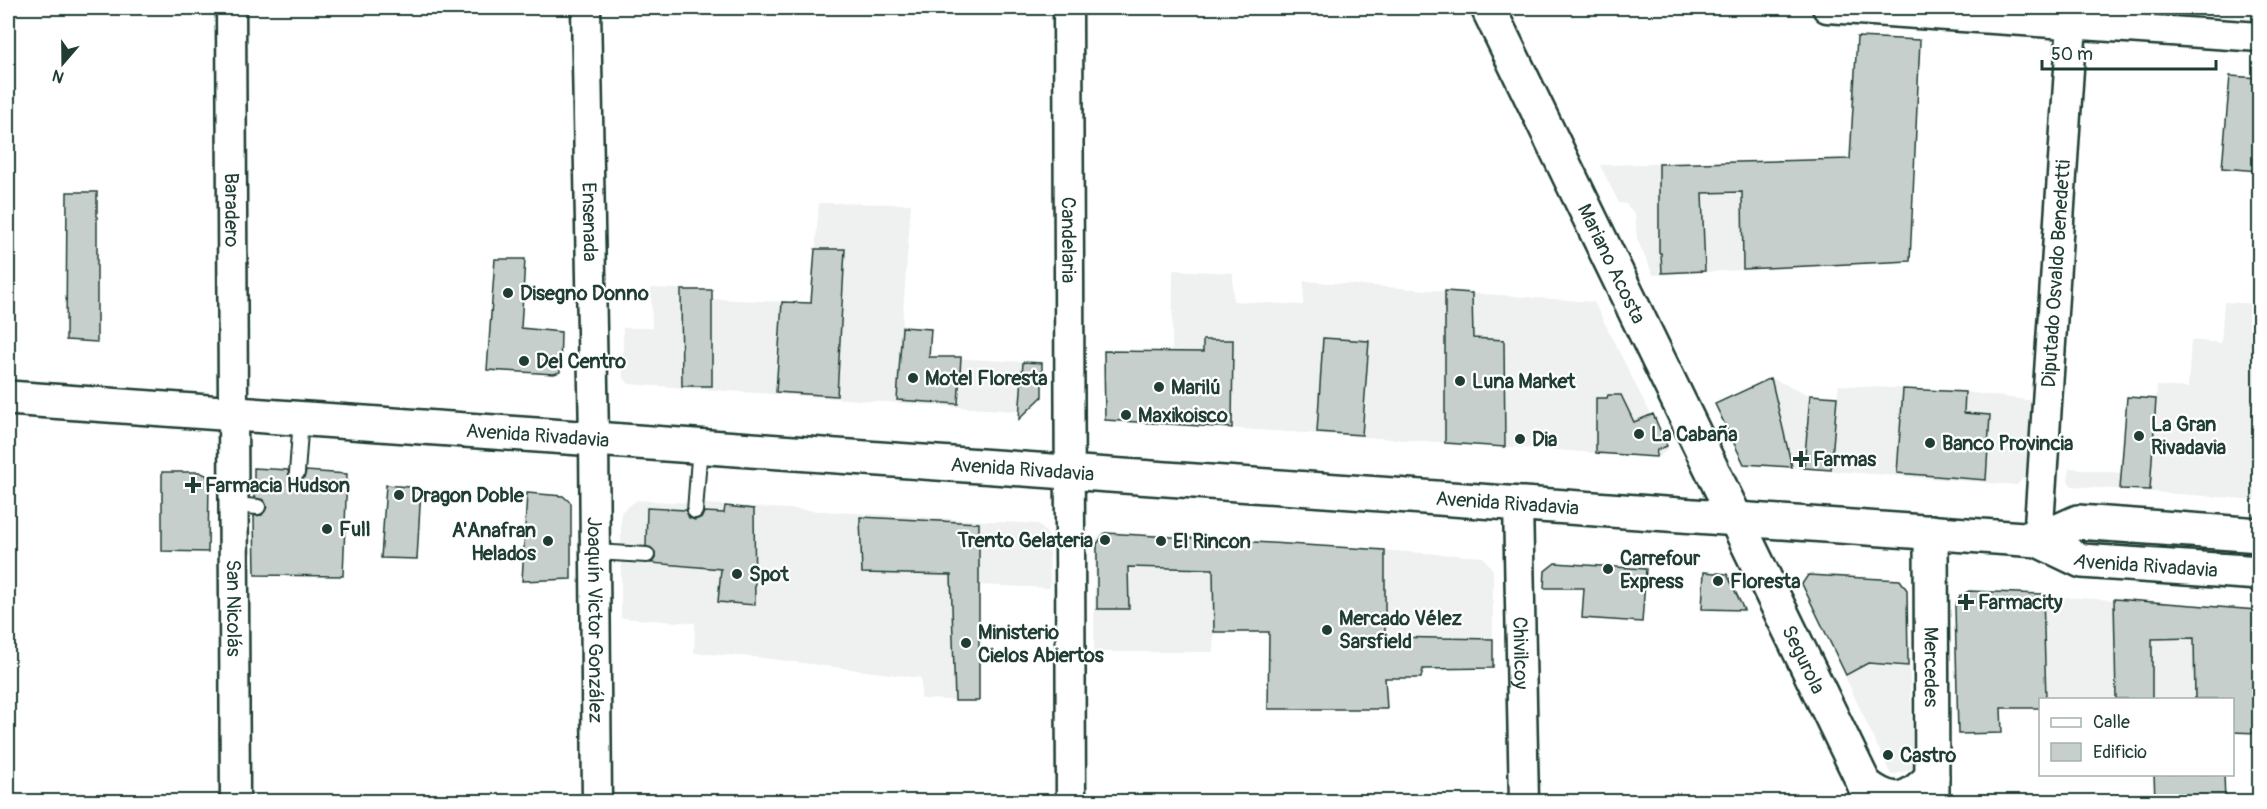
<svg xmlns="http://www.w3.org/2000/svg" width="2267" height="809" font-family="Pangolin,sans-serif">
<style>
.built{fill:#eef1f0}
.green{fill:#dee3e2;stroke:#7e908b;stroke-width:1.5}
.building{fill:#c7cfcc;stroke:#1f3d34;stroke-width:1.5}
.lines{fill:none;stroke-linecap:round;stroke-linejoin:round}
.service-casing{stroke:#1f3d34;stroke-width:18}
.minor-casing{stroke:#1f3d34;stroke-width:33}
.tertiary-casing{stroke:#1f3d34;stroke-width:38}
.primary-casing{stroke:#1f3d34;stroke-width:38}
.service{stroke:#fff;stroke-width:14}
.minor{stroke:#fff;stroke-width:28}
.tertiary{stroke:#fff;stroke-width:33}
.primary{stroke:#fff;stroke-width:33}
.poi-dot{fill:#1f3d34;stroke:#fff;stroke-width:2}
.labels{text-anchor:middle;stroke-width:4.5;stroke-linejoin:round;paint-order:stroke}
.street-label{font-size:20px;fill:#1f3d34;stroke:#fff}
.poi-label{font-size:20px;font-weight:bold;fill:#1f3d34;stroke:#fff;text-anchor:start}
</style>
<rect width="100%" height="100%" fill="#fff"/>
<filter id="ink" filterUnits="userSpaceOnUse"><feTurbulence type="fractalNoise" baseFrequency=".0167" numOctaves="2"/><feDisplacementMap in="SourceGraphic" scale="12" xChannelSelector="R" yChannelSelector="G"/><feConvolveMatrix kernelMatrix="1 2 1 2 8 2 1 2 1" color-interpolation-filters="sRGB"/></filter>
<g filter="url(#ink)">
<path class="built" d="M 1850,159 L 1847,264 L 1653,275 L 1637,239 L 1635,215 L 1626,204 L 1619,203 L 1600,165 Z
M 819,203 L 911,204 L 902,327 L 931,329 L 930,357 L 1042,363 L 1041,397 L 1027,412 L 629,384 L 623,377 L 623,328 L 652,328 L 651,288 L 712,290 L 712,299 L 811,303 Z
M 1173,270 L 1233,273 L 1233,301 L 1303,305 L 1304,281 L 1594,302 L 1668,449 L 1659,457 L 1109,420 L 1104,412 L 1103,352 L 1172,352 Z
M 2224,302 L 2259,304 L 2259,500 L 2072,486 L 2068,481 L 2069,468 L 2121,473 L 2127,397 L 2156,399 L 2157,386 L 2188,388 L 2191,340 L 2221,343 Z
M 1771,378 L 1810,395 L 1837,397 L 1839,385 L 1965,392 L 2034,401 L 2025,476 L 2017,485 L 1743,464 L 1715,404 Z
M 637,500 L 1038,524 L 1049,536 L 1050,588 L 979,585 L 979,701 L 921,699 L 921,678 L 755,657 L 694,653 L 695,623 L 621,618 L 621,512 Z
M 1103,531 L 1483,557 L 1493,570 L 1493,668 L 1423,669 L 1421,678 L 1386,678 L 1387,708 L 1268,709 L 1269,624 L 1241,624 L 1241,632 L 1214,632 L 1213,652 L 1094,652 L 1095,541 Z
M 1807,576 L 1900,580 L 1907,590 L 1913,769 L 1891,775 L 1802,584 Z
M 1969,591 L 2259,609 L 2257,733 L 2233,732 L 2232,700 L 2040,700 L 2040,708 L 2001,708 L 2002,733 L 1958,734 L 1955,606 L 1960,596 Z"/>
<path class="green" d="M 2083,539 L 2259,552 L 2259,559 L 2083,546 Z"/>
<path class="building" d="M 1857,37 L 1920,40 L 1910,261 L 1743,269 L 1742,192 L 1702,193 L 1705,271 L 1662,273 L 1661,253 L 1659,253 L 1659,164 L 1850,159 Z
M 2230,76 L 2259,78 L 2259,171 L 2222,168 Z
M 67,192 L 97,192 L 97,342 L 66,340 Z
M 815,249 L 845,249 L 837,396 L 776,392 L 782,302 L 811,303 Z
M 495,259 L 525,259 L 521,328 L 561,332 L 560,372 L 554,374 L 487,370 Z
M 681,290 L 712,290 L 712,386 L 682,386 Z
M 1445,291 L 1472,293 L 1473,338 L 1504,340 L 1505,447 L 1445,443 Z
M 902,327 L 931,329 L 929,357 L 961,357 L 958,404 L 897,400 Z
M 1323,338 L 1369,341 L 1362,435 L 1317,432 Z
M 1203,340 L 1233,340 L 1232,428 L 1105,420 L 1104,351 L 1203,352 Z
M 1023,362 L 1042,363 L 1042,397 L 1019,419 Z
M 1771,378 L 1792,467 L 1744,464 L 1715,404 Z
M 1903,389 L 1965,392 L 1964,413 L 1990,415 L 1986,480 L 1897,473 Z
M 1608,395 L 1621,395 L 1634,422 L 1653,414 L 1667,446 L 1657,450 L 1656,457 L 1596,453 L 1596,398 L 1607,398 Z
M 1810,395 L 1837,397 L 1831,470 L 1804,468 Z
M 2127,397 L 2156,399 L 2150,490 L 2120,489 Z
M 254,468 L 288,470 L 289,477 L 297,482 L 304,478 L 306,471 L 347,474 L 343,576 L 255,575 L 254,516 L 262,515 L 267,507 L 264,500 L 254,498 Z
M 162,472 L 199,472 L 206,475 L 209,481 L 208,552 L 162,551 Z
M 386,485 L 421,488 L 417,559 L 381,558 Z
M 527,493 L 563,496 L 571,503 L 571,579 L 522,581 Z
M 725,506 L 754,509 L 755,605 L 718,602 L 721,569 L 651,563 L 655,559 L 655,552 L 646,546 L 647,508 L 686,510 L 689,518 L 695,520 L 702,517 L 704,512 L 724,513 Z
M 860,517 L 979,523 L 979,701 L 955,701 L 951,575 L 862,573 Z
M 1105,533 L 1385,550 L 1385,637 L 1493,639 L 1493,668 L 1423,669 L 1421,678 L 1385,678 L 1387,709 L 1268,709 L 1269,632 L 1214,632 L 1213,569 L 1128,567 L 1129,609 L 1097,609 L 1097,544 Z
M 1555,563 L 1646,569 L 1642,622 L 1582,618 L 1584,588 L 1544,588 L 1545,571 Z
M 1704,572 L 1727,574 L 1744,610 L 1702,609 Z
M 1808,575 L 1900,580 L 1907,590 L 1908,666 L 1868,663 L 1846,675 L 1802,584 Z
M 1969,591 L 2043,594 L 2046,699 L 2040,699 L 2040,708 L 2001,708 L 2002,733 L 1958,734 L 1955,606 L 1960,596 Z
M 2114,599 L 2257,610 L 2257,733 L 2232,732 L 2232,699 L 2195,699 L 2194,638 L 2152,639 L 2152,699 L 2116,699 Z
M 2154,774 L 2224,774 L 2225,801 L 2155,801 Z"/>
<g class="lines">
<defs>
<path id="service" d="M 297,473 L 301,418
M 233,505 L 258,507
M 695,511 L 700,445
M 595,552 L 647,555"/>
<g id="minor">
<path id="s1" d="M 231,8 L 235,802"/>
<path id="s2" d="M 586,8 L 594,438 L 597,802"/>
<path id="s3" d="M 1068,8 L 1071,802"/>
<path d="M 1827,8 L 2260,37"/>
<path id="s4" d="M 1518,503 L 1524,802"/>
<path id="s5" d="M 2038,540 L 2073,8"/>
</g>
<g id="tertiary">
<path id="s6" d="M 1488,8 L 1873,802"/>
<path id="s7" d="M 1931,532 L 1932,802"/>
<path d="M 1864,784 C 1893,807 1908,802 1932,777"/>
</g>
<g id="primary">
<path id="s8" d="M 8,398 L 2038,540 L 2082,561 L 2260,573"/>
<path d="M 2038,540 L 2078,522 L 2260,535"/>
</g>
</defs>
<use href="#service" class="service-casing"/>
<use href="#minor" class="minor-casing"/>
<use href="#tertiary" class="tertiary-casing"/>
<use href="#primary" class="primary-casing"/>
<use href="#service" class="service"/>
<use href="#minor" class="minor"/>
<use href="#tertiary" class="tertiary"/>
<use href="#primary" class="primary"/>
</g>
</g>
<g class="poi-dot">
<circle cx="508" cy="293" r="6"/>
<circle cx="524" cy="361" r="6"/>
<circle cx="913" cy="378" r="6"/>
<circle cx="1460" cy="381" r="6"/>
<circle cx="1159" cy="387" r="6"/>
<circle cx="1126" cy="415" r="6"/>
<circle cx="1639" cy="434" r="6"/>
<circle cx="2139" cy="436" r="6"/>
<circle cx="1520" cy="439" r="6"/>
<circle cx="1930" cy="443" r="6"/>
<path d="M1798 450h6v6h6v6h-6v6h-6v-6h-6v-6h6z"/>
<path d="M190 476h6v6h6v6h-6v6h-6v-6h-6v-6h6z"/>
<circle cx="399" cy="495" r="6"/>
<circle cx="327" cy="529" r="6"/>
<circle cx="1105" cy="540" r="6"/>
<circle cx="548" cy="541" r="6"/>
<circle cx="1161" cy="541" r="6"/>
<circle cx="1608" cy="569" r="6"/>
<circle cx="737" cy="574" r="6"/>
<circle cx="1718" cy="581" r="6"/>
<path d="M1963 593h6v6h6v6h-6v6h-6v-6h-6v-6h6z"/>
<circle cx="1327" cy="630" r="6"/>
<circle cx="966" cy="643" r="6"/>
<circle cx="1888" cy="755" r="6"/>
</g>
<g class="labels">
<g class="street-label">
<text dy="7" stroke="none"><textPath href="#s1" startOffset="202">Baradero</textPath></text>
<text dy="7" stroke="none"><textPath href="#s2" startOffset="214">Ensenada</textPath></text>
<text dy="7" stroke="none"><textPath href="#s3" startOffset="232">Candelaria</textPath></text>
<text dy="7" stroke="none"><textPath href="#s6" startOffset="284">Mariano Acosta</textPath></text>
<text dy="7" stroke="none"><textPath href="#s5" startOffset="267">Diputado Osvaldo Benedetti</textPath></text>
<text dy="7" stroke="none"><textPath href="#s8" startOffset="531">Avenida Rivadavia</textPath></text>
<text dy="7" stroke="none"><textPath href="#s8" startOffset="1017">Avenida Rivadavia</textPath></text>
<text dy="7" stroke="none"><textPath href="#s8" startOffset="1503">Avenida Rivadavia</textPath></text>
<text dy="7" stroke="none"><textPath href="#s8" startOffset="2148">Avenida Rivadavia</textPath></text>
<text dy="7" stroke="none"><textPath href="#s1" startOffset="600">San Nicolás</textPath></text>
<text dy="7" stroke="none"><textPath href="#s2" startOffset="612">Joaquín Victor González</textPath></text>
<text dy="7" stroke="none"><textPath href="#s4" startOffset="150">Chivilcoy</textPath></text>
<text dy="7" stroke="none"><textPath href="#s6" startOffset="724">Segurola</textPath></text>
<text dy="7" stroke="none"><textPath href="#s7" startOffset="135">Mercedes</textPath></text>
</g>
<g class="poi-label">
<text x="520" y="300">Disegno Donno</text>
<text x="536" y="368">Del Centro</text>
<text x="925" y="385">Motel Floresta</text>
<text x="1472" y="388">Luna Market</text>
<text x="1171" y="394">Marilú</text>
<text x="1138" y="422">Maxikoisco</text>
<text x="2151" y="431">La Gran<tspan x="2151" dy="23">Rivadavia</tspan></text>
<text x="1651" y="441">La Cabaña</text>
<text x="1532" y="446">Dia</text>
<text x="1942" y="450">Banco Provincia</text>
<text x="1813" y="466">Farmas</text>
<text x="205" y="492">Farmacia Hudson</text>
<text x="411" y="502">Dragon Doble</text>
<text x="339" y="536">Full</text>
<text x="536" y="537" text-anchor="end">A'Anafran<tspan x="536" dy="23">Helados</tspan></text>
<text x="1093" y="547" text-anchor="end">Trento Gelateria</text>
<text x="1173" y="548">El Rincon</text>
<text x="1620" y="565">Carrefour<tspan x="1620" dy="23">Express</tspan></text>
<text x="749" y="581">Spot</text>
<text x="1730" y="588">Floresta</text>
<text x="1978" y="609">Farmacity</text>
<text x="1339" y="625">Mercado Vélez<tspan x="1339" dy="23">Sarsfield</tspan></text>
<text x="978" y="639">Ministerio<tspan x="978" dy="23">Cielos Abiertos</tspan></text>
<text x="1900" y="762">Castro</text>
</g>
</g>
<rect width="2267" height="809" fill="none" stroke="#fff" stroke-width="30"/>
<rect x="15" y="15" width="2237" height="779" fill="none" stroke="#1f3d34" stroke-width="2" filter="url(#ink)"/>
<rect x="2039" y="698" width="195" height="78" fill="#ffffff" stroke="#a5b1ae" stroke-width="1.5"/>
<rect x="2051" y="718" width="30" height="9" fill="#ffffff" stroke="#a5b1ae" stroke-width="1.5"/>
<text x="2093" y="728" font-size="18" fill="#1f3d34">Calle</text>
<rect x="2051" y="743" width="30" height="18" fill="#c7cfcc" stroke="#a5b1ae" stroke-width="1.5"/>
<text x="2093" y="758" font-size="18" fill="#1f3d34">Edificio</text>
<g transform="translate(63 63) rotate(200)" stroke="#ffffff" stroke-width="4.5" paint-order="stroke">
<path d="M0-4.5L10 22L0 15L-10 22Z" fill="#1f3d34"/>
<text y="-9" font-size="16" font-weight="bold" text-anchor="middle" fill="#1f3d34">N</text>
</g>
<path d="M2042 60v9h174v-9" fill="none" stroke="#1f3d34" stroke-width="3"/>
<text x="2051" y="60" font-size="18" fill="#1f3d34" stroke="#ffffff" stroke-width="4.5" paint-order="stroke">50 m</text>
</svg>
